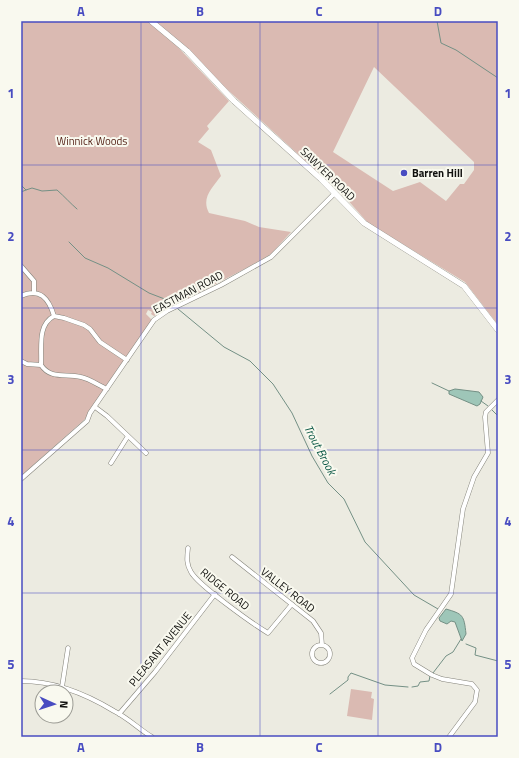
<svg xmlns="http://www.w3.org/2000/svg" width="519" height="758" font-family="'Titillium Web',sans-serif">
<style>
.green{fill:#dabab2;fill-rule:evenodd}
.water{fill:#9ec6b8;stroke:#749085}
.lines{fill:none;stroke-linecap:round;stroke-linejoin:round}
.stream{stroke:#749085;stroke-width:1}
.street-casing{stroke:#84837a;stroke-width:5}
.secondary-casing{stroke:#84837a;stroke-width:6}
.street{stroke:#fff;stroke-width:4}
.secondary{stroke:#fff;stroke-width:5.5}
.grid{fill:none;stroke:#484cc1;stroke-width:1;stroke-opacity:0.55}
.poi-dot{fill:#484cc1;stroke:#f9f9ef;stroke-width:1.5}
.labels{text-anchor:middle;stroke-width:4;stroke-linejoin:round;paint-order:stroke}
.park-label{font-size:11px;fill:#57261b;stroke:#f9f9ef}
.poi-label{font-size:11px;font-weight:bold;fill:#11110e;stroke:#f9f9ef;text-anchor:start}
.street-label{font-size:11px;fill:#11110e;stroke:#f9f9ef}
.water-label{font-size:12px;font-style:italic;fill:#0e5a48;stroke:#f9f9ef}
.neatline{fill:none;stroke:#484cc1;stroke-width:1.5}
.grid-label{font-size:13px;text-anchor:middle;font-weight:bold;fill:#484cc1}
</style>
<rect width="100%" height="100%" fill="#ecebe1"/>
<path class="green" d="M 21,21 L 148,21 L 174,43 L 229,101 L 207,126 L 209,129 L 198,142 L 211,150 L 221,176 C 212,188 201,198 209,213 L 245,221 L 259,227 L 291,232 L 271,254 L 256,263 L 154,316 L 151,314 L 152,312 L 148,310 L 146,314 L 151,319 L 151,321 L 85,419 L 21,476 Z
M 154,21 L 498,21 L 498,325 L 465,282 L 368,223 L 345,197 L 219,82 L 184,45 ZM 374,67 L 474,162 L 474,170 L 464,184 L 460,184 L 446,201 L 420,182 L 393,191 L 333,152 Z
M 351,689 L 372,692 L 371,698 L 374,699 L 372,720 L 347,716 Z"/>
<path class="water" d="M 455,389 L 479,392 L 483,397 L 480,404 L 477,406 L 449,394 L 449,391 Z
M 446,609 C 463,614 464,615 466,634 L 462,641 L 455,622 L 451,621 L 447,624 L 440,621 L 439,618 Z"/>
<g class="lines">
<path class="stream" d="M 437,21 L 441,43 L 456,50 L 498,78
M 21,185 L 26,190 L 32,188 L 42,191 L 57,190 C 65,197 70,203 77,209
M 21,192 L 26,190
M 69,242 L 85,258 L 108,268 L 149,293 L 175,303
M 178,309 L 224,347 L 250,361 L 273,384 L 292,413 L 312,456 L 328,483 L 344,499 L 365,542 L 414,595 L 438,609
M 432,383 L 449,391
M 481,401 L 488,406
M 492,410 L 498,416
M 466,644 L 476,648 L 475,655 L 498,661
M 433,673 L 446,656 L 453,652 L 461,639
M 412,687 L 418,686 L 420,682 L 429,681 L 430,676
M 330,694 L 348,680 L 348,677 L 351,673 L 385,685 L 408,687"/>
<defs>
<path id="street" d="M 21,266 L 34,281 L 34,292
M 21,296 C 40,287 49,299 54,316
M 21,361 L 27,364 L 41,365
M 107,389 C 98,385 90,379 81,377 C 66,373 51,380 41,365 C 42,348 37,325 54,316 L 64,318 L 84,325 L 90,329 L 100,342 L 127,360
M 95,407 L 107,416 L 146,453
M 111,463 L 128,436
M 21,479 L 87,421 L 90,413 L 154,320 L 167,311 L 221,285 L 271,257 L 335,193
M 188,548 C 187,557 186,564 191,572 C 198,585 253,624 268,633 L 292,604
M 232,557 L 313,621 L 321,633 L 322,645
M312 654a9 9 0 1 1 18 0a9 9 0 1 1-18 0Z
M 21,681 C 54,681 86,694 114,711 C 128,718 139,729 152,737
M 62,687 L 68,648
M 119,714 L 155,672 L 215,594
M 449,737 L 475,702 L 477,690 L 472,684 L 442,679 L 432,675 L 414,664 L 412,658 L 426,630 L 451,594 L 463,509 L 474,477 L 488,453 L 485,417 L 486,412 L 498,400"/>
<path id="secondary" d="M 151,21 L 187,51 L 234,101 L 321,179 L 364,223 L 464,286 L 498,330"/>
</defs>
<use href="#street" class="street-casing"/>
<use href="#secondary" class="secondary-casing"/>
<use href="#street" class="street"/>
<use href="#secondary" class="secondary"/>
</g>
<path class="grid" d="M 141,21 L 141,737M 260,21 L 260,737M 378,21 L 378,737M 21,165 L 498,165M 21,308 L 498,308M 21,450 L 498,450M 21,593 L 498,593"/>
<circle class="poi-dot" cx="404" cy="173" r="4"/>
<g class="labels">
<g class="park-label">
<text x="92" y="145">Winnick Woods</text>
</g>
<g class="poi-label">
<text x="412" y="177">Barren Hill</text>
</g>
<g class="street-label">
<text transform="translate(328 174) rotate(44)" y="4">SAWYER ROAD</text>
<text transform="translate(188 292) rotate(-28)" y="4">EASTMAN ROAD</text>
<text transform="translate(225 589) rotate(39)" y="4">RIDGE ROAD</text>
<text transform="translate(288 590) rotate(38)" y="4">VALLEY ROAD</text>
<text transform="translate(160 649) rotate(-51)" y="4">PLEASANT AVENUE</text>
</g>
<g class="water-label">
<text transform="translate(320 450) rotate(62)" y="4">Trout Brook</text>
</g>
</g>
<rect width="519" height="758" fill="none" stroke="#f9f9ef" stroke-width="44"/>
<g transform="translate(54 704) rotate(93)"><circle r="19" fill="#f9f9ef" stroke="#9c9c95"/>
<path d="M0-3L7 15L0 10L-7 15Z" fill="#484cc1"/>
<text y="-6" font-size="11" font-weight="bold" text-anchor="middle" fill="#11110e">N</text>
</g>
<rect x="22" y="22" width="475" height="714" class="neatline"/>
<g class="grid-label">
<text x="81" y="16">A</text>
<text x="200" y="16">B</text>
<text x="319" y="16">C</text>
<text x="438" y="16">D</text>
<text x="11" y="98">1</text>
<text x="508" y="98">1</text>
<text x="11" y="241">2</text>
<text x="508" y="241">2</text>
<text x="11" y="384">3</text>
<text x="508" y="384">3</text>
<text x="11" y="526">4</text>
<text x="508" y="526">4</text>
<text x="11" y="669">5</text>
<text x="508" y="669">5</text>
<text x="81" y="752">A</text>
<text x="200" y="752">B</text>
<text x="319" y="752">C</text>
<text x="438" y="752">D</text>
</g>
</svg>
